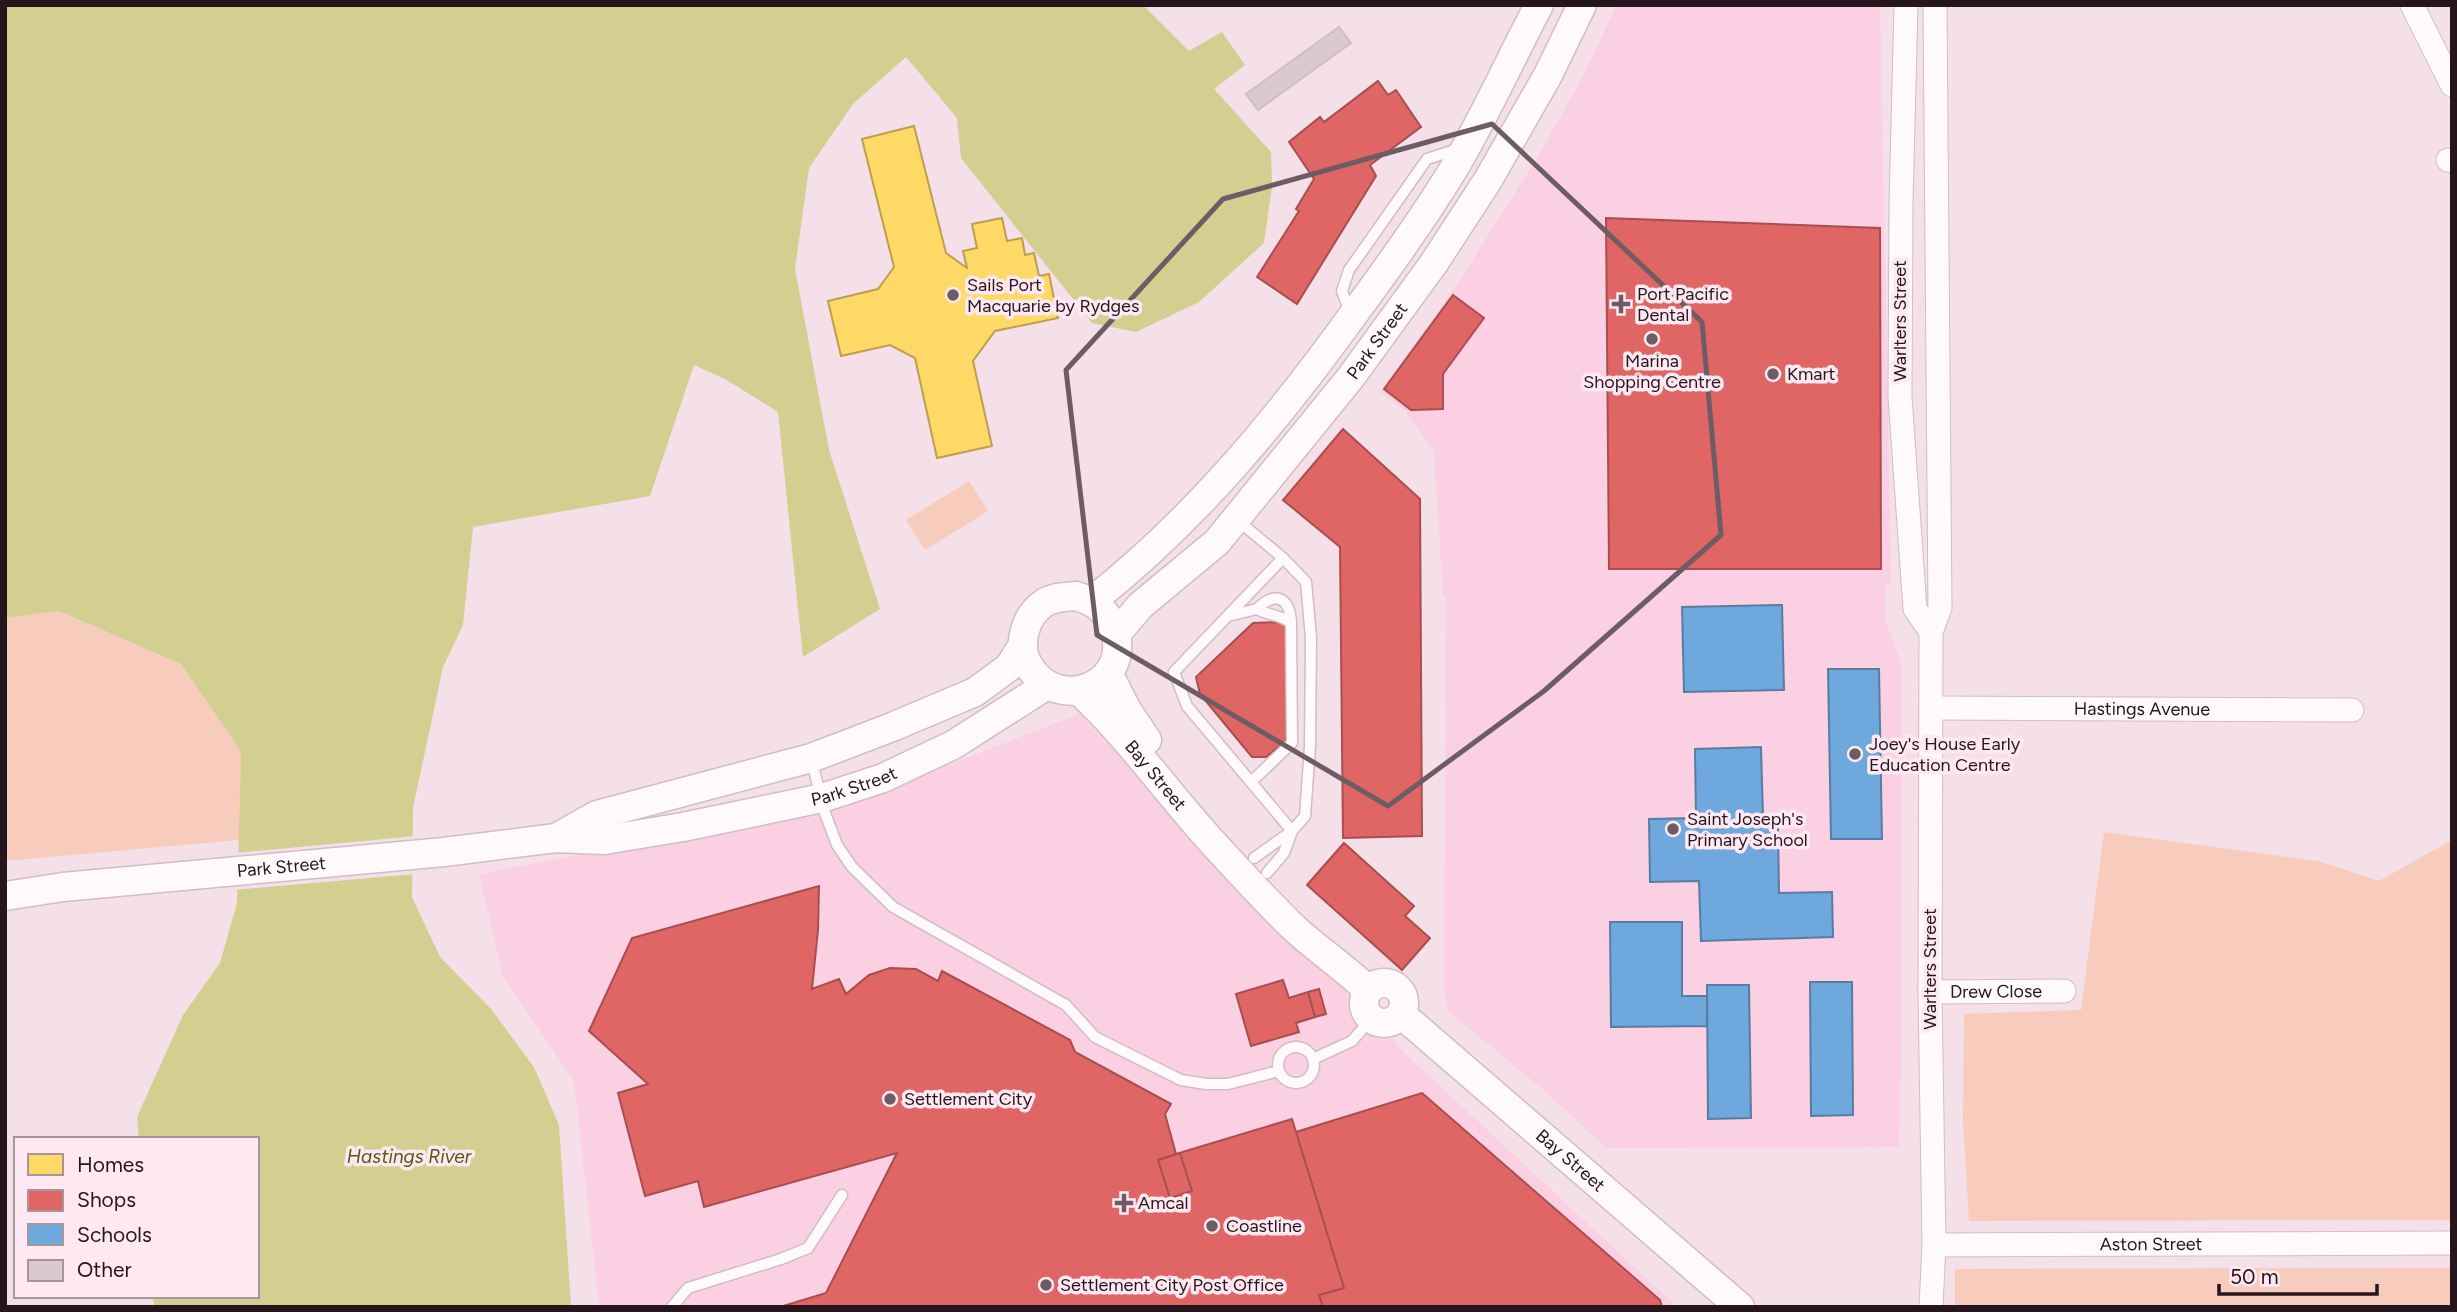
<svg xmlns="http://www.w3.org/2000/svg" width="2457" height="1312" font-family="Figtree,sans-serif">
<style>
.built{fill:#fad0e2}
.green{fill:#f8ccbc}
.water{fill:#d2cf91}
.pier{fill:#f5dfe8}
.homes{fill:#ffd966;stroke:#be9e50;stroke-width:2}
.shops{fill:#e06666;stroke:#a84e50;stroke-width:2}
.schools{fill:#6fa8dc;stroke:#597ca3;stroke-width:2}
.building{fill:#dbc9d1;stroke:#d0bdc5;stroke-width:2}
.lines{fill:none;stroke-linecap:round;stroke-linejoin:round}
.service-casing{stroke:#d0bdc5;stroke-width:13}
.minor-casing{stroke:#d0bdc5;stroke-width:25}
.tertiary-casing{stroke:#d0bdc5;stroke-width:31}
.service{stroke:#fefafc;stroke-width:10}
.minor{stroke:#fefafc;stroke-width:23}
.tertiary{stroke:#fefafc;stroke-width:28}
.marked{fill:none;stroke:#6e5c64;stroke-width:5;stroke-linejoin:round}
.poi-dot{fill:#6e5c64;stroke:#fee9f2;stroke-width:2.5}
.labels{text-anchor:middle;stroke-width:7;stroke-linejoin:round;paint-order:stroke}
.poi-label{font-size:18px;fill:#26151d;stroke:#fee9f2;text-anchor:start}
.street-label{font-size:18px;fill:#26151d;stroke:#fee9f2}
.water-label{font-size:19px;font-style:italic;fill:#555713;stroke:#fee9f2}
</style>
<rect width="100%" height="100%" fill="#f5dfe8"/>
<path class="built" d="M 1617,5 L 1880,5 L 1891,585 L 1885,585 L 1885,619 L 1902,665 L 1902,1011 L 1899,1147 L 1606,1148 L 1546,1092 L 1448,1011 L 1444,993 L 1446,597 L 1443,596 L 1434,451 L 1404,410 L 1380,392 L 1456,286 L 1537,158 L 1581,80 Z
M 1079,714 L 1413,1061 L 1677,1307 L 599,1307 L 574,1081 L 503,976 L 479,874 L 852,803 Z"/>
<path class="green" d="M 969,481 L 988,511 L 925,550 L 906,520 Z
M 59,611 L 181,664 L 241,752 L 239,840 L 5,861 L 5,618 Z
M 2104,832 L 2318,861 L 2379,881 L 2452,840 L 2452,1220 L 1969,1221 L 1963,1122 L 1964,1014 L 2081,1010 Z
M 2452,1268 L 2452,1307 L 1955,1307 L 1955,1269 Z"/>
<path class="water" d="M 5,5 L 1143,5 L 1189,51 L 1222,32 L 1245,65 L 1214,89 L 1271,152 L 1272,187 L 1264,243 L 1199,302 L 1136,332 L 1092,323 L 961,158 L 957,118 L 906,57 L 853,104 L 809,168 L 795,269 L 829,450 L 880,609 L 803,657 L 778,412 L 725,379 L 694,365 L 650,496 L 473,527 L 463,625 L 443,667 L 413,808 L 412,897 L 440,957 L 491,1009 L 534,1067 L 559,1125 L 571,1307 L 154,1307 L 153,1296 L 257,1296 L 257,1139 L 139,1139 L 137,1117 L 183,1015 L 220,963 L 237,903 L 241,752 L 181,664 L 59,611 L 5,618 Z"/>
<path class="pier" d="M 416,836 L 415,874 L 234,890 L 235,853 Z"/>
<path class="homes" d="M 914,126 L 946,253 L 967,268 L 963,251 L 977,248 L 972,224 L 1002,218 L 1007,241 L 1022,238 L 1025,255 L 1034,253 L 1039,276 L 1049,274 L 1058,318 L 995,331 L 973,361 L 992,446 L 937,458 L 915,358 L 890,345 L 841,356 L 828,301 L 878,289 L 894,267 L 862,139 Z"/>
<path class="shops" d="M 1378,81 L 1388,95 L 1396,90 L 1421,127 L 1370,165 L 1376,176 L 1297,304 L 1257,277 L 1299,211 L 1296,209 L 1314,179 L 1289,142 L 1320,117 L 1324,122 Z
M 1606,218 L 1880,228 L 1881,569 L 1609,569 Z
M 1453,295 L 1484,318 L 1443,374 L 1443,409 L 1411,410 L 1384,389 Z
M 1343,429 L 1420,499 L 1422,836 L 1343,838 L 1340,547 L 1283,500 Z
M 1283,622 L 1287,629 L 1286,741 L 1266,757 L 1252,757 L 1200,694 L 1196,677 L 1253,623 Z
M 1344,843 L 1414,906 L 1405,916 L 1430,938 L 1402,970 L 1307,885 Z
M 819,886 L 818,930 L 812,989 L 839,979 L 846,994 L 869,975 L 890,968 L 916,969 L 938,981 L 942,971 L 1070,1040 L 1075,1052 L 1171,1104 L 1165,1114 L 1176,1154 L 1292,1119 L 1344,1288 L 1319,1295 L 1323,1307 L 780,1307 L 826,1293 L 897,1153 L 704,1207 L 698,1181 L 645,1196 L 618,1093 L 648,1084 L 589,1031 L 632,938 Z
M 1283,980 L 1289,998 L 1308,992 L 1315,1017 L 1296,1023 L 1299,1032 L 1251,1046 L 1236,994 Z
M 1319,989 L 1326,1014 L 1315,1017 L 1308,992 Z
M 1422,1093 L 1660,1300 L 1662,1307 L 1323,1307 L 1319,1295 L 1344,1288 L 1296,1132 Z
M 1180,1153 L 1192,1191 L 1170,1198 L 1158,1160 Z"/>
<path class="schools" d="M 1782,605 L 1784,690 L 1684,692 L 1682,607 Z
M 1828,669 L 1879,669 L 1882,839 L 1831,839 Z
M 1761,747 L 1763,816 L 1778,828 L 1779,893 L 1832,892 L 1833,937 L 1701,941 L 1699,881 L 1650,882 L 1649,819 L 1696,818 L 1695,749 Z
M 1610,922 L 1682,922 L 1682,996 L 1707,996 L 1707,1026 L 1611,1027 Z
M 1810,982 L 1852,982 L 1853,1115 L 1811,1116 Z
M 1707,985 L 1749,985 L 1751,1118 L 1708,1119 Z"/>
<path class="building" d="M 1339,27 L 1351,43 L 1258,110 L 1246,94 Z"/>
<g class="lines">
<defs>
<path id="service" d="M 1351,315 L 1342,291 L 1349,270 L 1427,159 L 1461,148
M 1236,519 L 1283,558 L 1306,582 L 1311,638 L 1310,746 L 1305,816 L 1292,831 L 1284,853 L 1267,873
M 1257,609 C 1276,590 1290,598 1291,623
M 1228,616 L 1257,609 C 1269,616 1280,614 1291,623 L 1292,743 L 1251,782
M 811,758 L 825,813 L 837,845 L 852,867 L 893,907 L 1066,1005 L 1095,1037 L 1181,1080 L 1206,1084 L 1228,1084 L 1279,1071
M 1254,858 L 1292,831 L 1187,706 L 1174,672 L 1283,558
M1278 1065a18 18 0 1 1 36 0a18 18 0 1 1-36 0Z
M 1313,1059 L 1352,1041 L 1372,1018
M 672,1307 L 688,1288 L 781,1259 L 808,1248 L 842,1195"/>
<g id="minor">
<path d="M 1906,5 L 1901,203 L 1900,397 L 1915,609 L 1931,632"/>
<path d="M 2412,5 L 2452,85"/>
<path d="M 2448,160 L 2452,161"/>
<path id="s1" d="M 1932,708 L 2352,710"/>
<path id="s2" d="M 1930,992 L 2064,991"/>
<path id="s3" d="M 1934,1245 L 2452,1243"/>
<path d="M 1931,1307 L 1934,1245 L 1930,992 L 1931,632 L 1940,608 L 1935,5"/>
</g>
<g id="tertiary">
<path d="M 1076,596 C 1093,601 1104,608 1112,625 C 1138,680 1061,718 1029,666 C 1016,646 1025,616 1044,603 C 1054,597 1065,597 1076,596 Z"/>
<path d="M 1092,601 C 1197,518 1278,419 1356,311 C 1390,265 1423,219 1453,170 C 1484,118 1510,60 1539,5"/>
<path id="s4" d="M 1116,634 L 1141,605 L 1217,542 L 1351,377 L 1434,263 L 1488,180 L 1548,75 L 1582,5"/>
<path d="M 1108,673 L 1127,710 L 1147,740"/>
<path id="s5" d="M 1079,691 C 1129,737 1167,793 1213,843 C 1240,872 1266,901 1294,928 C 1318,950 1345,968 1368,990"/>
<path d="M 556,838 L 597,815 L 811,758 L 892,727 L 975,692 L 1009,667 L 1023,645"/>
<path id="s6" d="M 5,896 L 63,887 L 444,852 L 556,838 L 604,840 L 683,827 L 822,798 L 883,778 L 953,745 L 1047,685"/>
<circle cx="1384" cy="1003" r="20"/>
<path id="s7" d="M 1401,1014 L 1740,1307"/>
</g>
</defs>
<use href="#service" class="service-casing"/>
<use href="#minor" class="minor-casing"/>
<use href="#tertiary" class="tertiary-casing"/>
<use href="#service" class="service"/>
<use href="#minor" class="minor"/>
<use href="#tertiary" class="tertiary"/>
</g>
<path class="marked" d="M 1492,124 L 1702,322 L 1721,535 L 1544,691 L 1388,806 L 1097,635 L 1066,370 L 1223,199 Z"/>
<g class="poi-dot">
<circle cx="953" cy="295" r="7"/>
<path d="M1617.5 293.5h7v7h7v7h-7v7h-7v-7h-7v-7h7z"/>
<circle cx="1652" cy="339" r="7"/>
<circle cx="1773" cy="374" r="7"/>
<circle cx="1855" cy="754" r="7"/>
<circle cx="1673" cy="829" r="7"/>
<circle cx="890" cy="1099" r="7"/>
<path d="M1120.5 1192.5h7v7h7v7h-7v7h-7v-7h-7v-7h7z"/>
<circle cx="1212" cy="1226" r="7"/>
<circle cx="1046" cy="1285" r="7"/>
</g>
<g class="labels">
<g class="poi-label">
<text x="967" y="291">Sails Port<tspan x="967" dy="21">Macquarie by Rydges</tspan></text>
<text x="1637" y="300">Port Pacific<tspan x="1637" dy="21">Dental</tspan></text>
<text x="1652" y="367" text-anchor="middle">Marina<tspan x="1652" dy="21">Shopping Centre</tspan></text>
<text x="1787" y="380">Kmart</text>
<text x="1869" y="750">Joey's House Early<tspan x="1869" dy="21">Education Centre</tspan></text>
<text x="1687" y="825">Saint Joseph's<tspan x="1687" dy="21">Primary School</tspan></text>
<text x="904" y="1105">Settlement City</text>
<text x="1138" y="1209">Amcal</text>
<text x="1226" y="1232">Coastline</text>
<text x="1060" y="1291">Settlement City Post Office</text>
</g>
<g class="street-label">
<text transform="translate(1900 321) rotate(-90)" y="6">Warlters Street</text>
<text dy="6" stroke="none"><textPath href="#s4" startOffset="394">Park Street</textPath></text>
<text dy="6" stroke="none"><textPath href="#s1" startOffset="210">Hastings Avenue</textPath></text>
<text dy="6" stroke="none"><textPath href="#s5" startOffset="114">Bay Street</textPath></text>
<text dy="6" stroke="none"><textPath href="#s6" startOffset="858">Park Street</textPath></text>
<text dy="6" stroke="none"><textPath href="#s6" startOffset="278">Park Street</textPath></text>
<text transform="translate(1930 969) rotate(-90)" y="6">Warlters Street</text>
<text dy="6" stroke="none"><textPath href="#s2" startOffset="66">Drew Close</textPath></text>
<text dy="6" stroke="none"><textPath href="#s7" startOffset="224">Bay Street</textPath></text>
<text dy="6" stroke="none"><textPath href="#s3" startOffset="217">Aston Street</textPath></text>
</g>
<g class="water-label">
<text x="409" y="1163">Hastings River</text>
</g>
</g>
<rect width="2457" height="1312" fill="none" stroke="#26151d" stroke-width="14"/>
<rect x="14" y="1137" width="245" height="161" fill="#fee9f2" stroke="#a8949d" stroke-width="2"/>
<rect x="28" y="1154" width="35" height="21" fill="#ffd966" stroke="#a8949d" stroke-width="2"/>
<text x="77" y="1172" font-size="21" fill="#26151d">Homes</text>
<rect x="28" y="1190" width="35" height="21" fill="#e06666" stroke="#a8949d" stroke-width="2"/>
<text x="77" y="1207" font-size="21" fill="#26151d">Shops</text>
<rect x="28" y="1224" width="35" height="21" fill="#6fa8dc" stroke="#a8949d" stroke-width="2"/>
<text x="77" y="1242" font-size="21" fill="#26151d">Schools</text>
<rect x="28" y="1260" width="35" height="21" fill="#dbc9d1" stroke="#a8949d" stroke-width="2"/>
<text x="77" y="1277" font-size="21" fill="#26151d">Other</text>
<path d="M2219 1284v10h158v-10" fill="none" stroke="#26151d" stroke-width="3.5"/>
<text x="2230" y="1284" font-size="21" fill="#26151d" stroke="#fee9f2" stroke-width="5" paint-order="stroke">50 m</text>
</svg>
